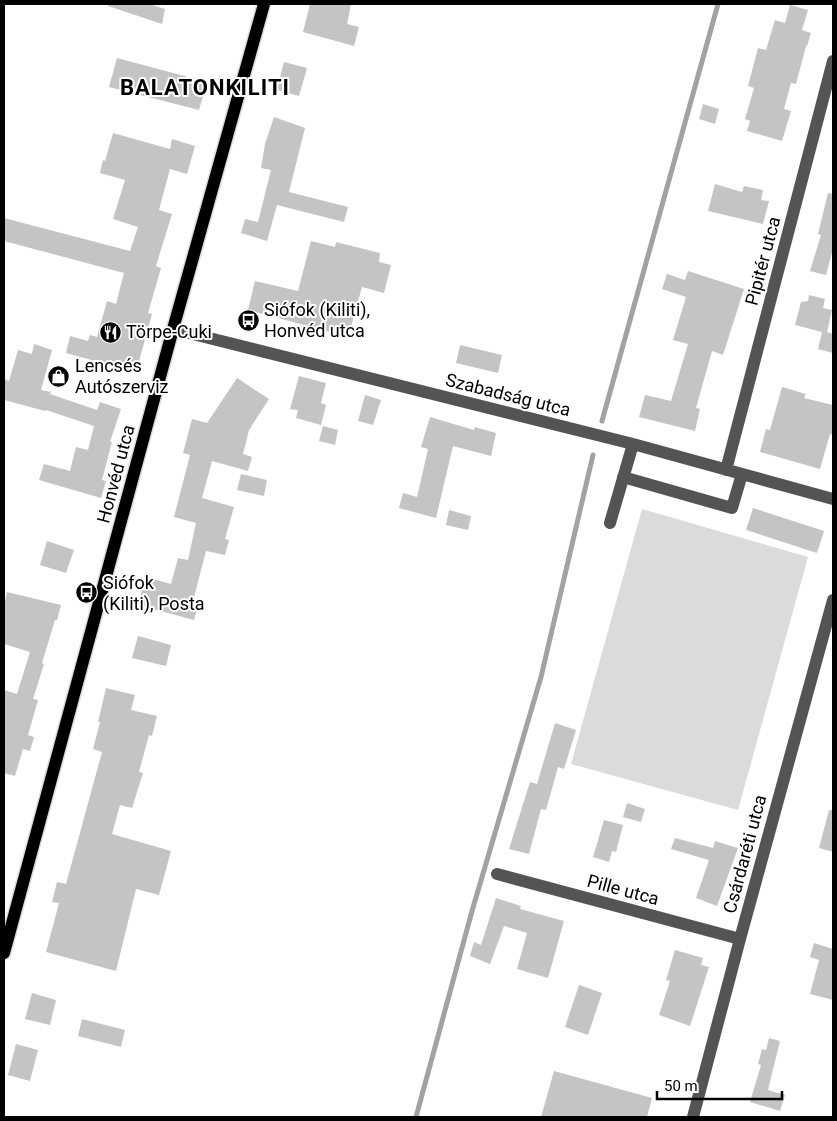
<svg xmlns="http://www.w3.org/2000/svg" width="837" height="1121" font-family="Roboto,sans-serif">
<style>
.green{fill:#dbdbdb}
.lines{fill:none;stroke-linecap:round;stroke-linejoin:round}
.stream{stroke:#a2a2a2;stroke-width:5}
.building{fill:#c4c4c4}
.major-casing{stroke:#dbdbdb;stroke-width:15}
.minor{stroke:#545454;stroke-width:12}
.major{stroke:#000;stroke-width:12}
.labels{text-anchor:middle;stroke-width:4;stroke-linejoin:round;paint-order:stroke}
.street-label{font-size:18px;fill:#000;stroke:#fff}
.poi-label{font-size:18px;fill:#000;stroke:#fff;text-anchor:start}
.district-label{font-size:22px;font-weight:bold;letter-spacing:1px;fill:#000;stroke:#fff}
</style>
<rect width="100%" height="100%" fill="#fff"/>
<path class="green" d="M 642,509 L 808,557 L 738,810 L 571,764 Z"/>
<g class="lines">
<path class="stream" d="M 602,421 L 718,4
M 416,1117 L 472,911 L 541,677 L 593,455"/>
</g>
<path class="building" d="M 108,4 L 149,4 L 165,9 L 162,24 L 108,6 Z
M 310,4 L 351,4 L 347,24 L 359,27 L 354,46 L 303,32 Z
M 790,5 L 808,10 L 802,30 L 811,33 L 807,46 L 806,46 L 796,84 L 791,83 L 784,109 L 791,111 L 782,141 L 747,131 L 750,121 L 745,119 L 754,88 L 748,86 L 758,48 L 766,50 L 775,20 L 785,23 Z
M 117,58 L 207,82 L 199,110 L 109,87 Z
M 284,62 L 307,68 L 299,96 L 277,90 Z
M 703,104 L 719,109 L 715,124 L 699,119 Z
M 274,117 L 305,128 L 289,192 L 348,207 L 344,222 L 277,205 L 267,241 L 241,233 L 245,219 L 258,222 L 271,170 L 261,168 L 265,144 Z
M 113,133 L 170,149 L 172,139 L 195,146 L 187,174 L 170,169 L 159,210 L 172,214 L 156,266 L 161,268 L 148,313 L 152,314 L 136,372 L 66,353 L 70,336 L 88,341 L 90,335 L 97,337 L 107,301 L 116,304 L 124,273 L 4,241 L 4,218 L 130,251 L 138,227 L 113,219 L 125,180 L 100,173 L 103,160 L 105,161 Z
M 715,184 L 742,192 L 744,186 L 763,190 L 761,200 L 769,201 L 763,224 L 708,211 Z
M 828,193 L 833,194 L 833,249 L 826,275 L 810,271 L 821,235 L 818,234 Z
M 311,241 L 335,247 L 336,242 L 380,253 L 379,262 L 391,265 L 384,293 L 362,287 L 348,337 L 248,310 L 255,281 L 298,291 Z
M 688,271 L 744,289 L 723,355 L 712,351 L 696,408 L 700,409 L 695,431 L 639,417 L 645,395 L 671,401 L 688,344 L 673,340 L 686,297 L 662,289 L 667,274 L 685,280 Z
M 809,295 L 825,299 L 823,308 L 832,310 L 827,332 L 833,334 L 833,353 L 818,349 L 822,332 L 795,325 L 801,302 L 808,301 Z
M 34,344 L 52,350 L 41,390 L 51,392 L 50,394 L 97,410 L 100,402 L 121,409 L 110,442 L 112,442 L 102,480 L 106,481 L 101,498 L 39,480 L 44,464 L 70,471 L 76,447 L 88,450 L 94,426 L 46,410 L 45,411 L 4,400 L 4,379 L 9,381 L 18,350 L 32,354 Z
M 460,345 L 502,355 L 498,373 L 456,363 Z
M 299,376 L 326,383 L 321,403 L 326,405 L 321,425 L 296,418 L 298,410 L 290,409 Z
M 237,378 L 269,399 L 249,430 L 243,454 L 252,457 L 248,471 L 212,461 L 202,498 L 234,507 L 225,539 L 229,540 L 225,555 L 206,551 L 193,601 L 199,602 L 194,620 L 138,605 L 145,577 L 171,584 L 178,558 L 188,560 L 196,523 L 174,517 L 190,455 L 183,453 L 192,419 L 207,423 Z
M 782,387 L 806,394 L 804,398 L 833,405 L 833,435 L 830,434 L 820,469 L 760,452 L 766,429 L 770,430 Z
M 365,395 L 381,400 L 373,425 L 358,421 Z
M 430,417 L 474,430 L 475,427 L 496,433 L 491,456 L 453,446 L 436,518 L 399,508 L 403,493 L 417,497 L 428,449 L 421,447 Z
M 323,426 L 338,430 L 335,445 L 319,441 Z
M 241,474 L 267,480 L 264,496 L 237,490 Z
M 753,508 L 824,531 L 817,553 L 746,530 Z
M 449,510 L 471,516 L 468,530 L 446,525 Z
M 47,541 L 74,550 L 66,573 L 40,565 Z
M 7,592 L 61,605 L 57,620 L 55,620 L 42,663 L 44,664 L 33,699 L 38,700 L 28,735 L 34,737 L 30,751 L 23,749 L 15,776 L 4,773 L 4,690 L 17,694 L 30,652 L 4,644 L 4,606 Z
M 138,636 L 171,645 L 166,666 L 132,658 Z
M 106,688 L 135,695 L 131,710 L 157,716 L 152,736 L 149,735 L 139,772 L 143,773 L 132,808 L 120,805 L 112,834 L 171,851 L 159,895 L 136,889 L 116,971 L 46,952 L 59,903 L 52,902 L 57,882 L 66,884 L 102,752 L 93,749 L 100,722 L 98,722 Z
M 555,723 L 576,730 L 564,769 L 558,767 L 546,810 L 541,809 L 529,854 L 509,849 L 530,782 L 537,784 Z
M 627,803 L 645,809 L 641,822 L 623,817 Z
M 829,810 L 833,810 L 833,852 L 819,848 Z
M 604,820 L 623,825 L 616,852 L 612,851 L 609,862 L 593,857 Z
M 675,838 L 713,848 L 715,841 L 738,848 L 717,906 L 696,898 L 709,860 L 671,849 Z
M 496,898 L 521,906 L 520,909 L 564,921 L 548,978 L 517,969 L 527,933 L 504,926 L 490,964 L 470,956 L 474,942 L 481,945 Z
M 814,943 L 833,949 L 833,1000 L 810,994 L 819,960 L 810,957 Z
M 675,950 L 703,958 L 701,965 L 709,967 L 690,1026 L 659,1015 L 670,981 L 666,980 Z
M 579,985 L 602,993 L 588,1035 L 565,1027 Z
M 32,993 L 56,1000 L 50,1025 L 25,1019 Z
M 82,1019 L 125,1030 L 121,1047 L 78,1036 Z
M 769,1038 L 780,1041 L 768,1090 L 785,1095 L 780,1111 L 750,1102 L 761,1065 L 758,1064 L 762,1049 L 766,1050 Z
M 16,1044 L 38,1050 L 30,1081 L 8,1075 Z
M 554,1071 L 652,1098 L 647,1117 L 541,1117 Z"/>
<g class="lines">
<defs>
<path id="major" d="M 4,953 L 173,329 L 264,4"/>
</defs>
<use href="#major" class="major-casing"/>
<path class="minor" d="M 173,329 L 633,444 L 833,499
M 726,470 L 833,61
M 623,477 L 732,508 L 742,474
M 610,523 L 633,444
M 497,874 L 740,939
M 693,1117 L 740,939 L 833,600"/>
<use href="#major" class="major"/>
</g>
<defs>
<symbol id="bus-disc" viewBox="-11 -11 22 22"><circle r="9.5" fill="#000" stroke="#fff"/><path d="M-5-6H5V4H4V6H2V4H-2V6H-4V4H-5ZM-3.5-4V0h7V-4ZM-3.5 1.2v1.5H-2V1.2ZM2 1.2v1.5H3.5V1.2Z" fill="#fff"/></symbol>
<symbol id="restaurant-disc" viewBox="-11 -11 22 22"><circle r="9.5" fill="#000" stroke="#fff"/><path d="M-5-6h1v4h1v-4h1v4h1v-4h1v5L-1.5 .5V6h-2V.5L-5-1ZM5-6V6H3V1.5H1.5Q1.5-4 5-6Z" fill="#fff"/></symbol>
<symbol id="shop-disc" viewBox="-11 -11 22 22"><circle r="9.5" fill="#000" stroke="#fff"/><path d="M-5-2.5h2.3a2.7 3.5 0 0 1 5.4 0H5L5.5 6h-11ZM-1.5-2.5h3a1.5 2.3 0 0 0-3 0Z" fill="#fff"/></symbol>
</defs>
<g fill-rule="evenodd">
<use href="#bus-disc" x="236" y="308" width="25" height="25"/>
<use href="#restaurant-disc" x="98" y="320" width="25" height="25"/>
<use href="#shop-disc" x="46" y="364" width="25" height="25"/>
<use href="#bus-disc" x="74" y="580" width="25" height="25"/>
</g>
<g class="labels">
<g class="street-label">
<text transform="translate(763 261) rotate(-75)" y="6">Pipitér utca</text>
<text transform="translate(508 395) rotate(14)" y="6">Szabadság utca</text>
<text transform="translate(116 474) rotate(-75)" y="6">Honvéd utca</text>
<text transform="translate(745 854) rotate(-75)" y="6">Csárdaréti utca</text>
<text transform="translate(623 890) rotate(15)" y="6">Pille utca</text>
</g>
<g class="poi-label">
<text x="264" y="316">Siófok (Kiliti),<tspan x="264" dy="21">Honvéd utca</tspan></text>
<text x="126" y="338">Törpe-Cuki</text>
<text x="75" y="372">Lencsés<tspan x="75" dy="21">Autószerviz</tspan></text>
<text x="103" y="589">Siófok<tspan x="103" dy="21">(Kiliti), Posta</tspan></text>
</g>
<g class="district-label">
<text x="205" y="95">BALATONKILITI</text>
</g>
</g>
<rect width="837" height="1121" fill="none" stroke="#000000" stroke-width="10"/>
<path d="M657 1091v8h125v-8" fill="none" stroke="#000000" stroke-width="2.5"/>
<text x="664" y="1091" font-size="15" fill="#000000" stroke="#ffffff" stroke-width="4" paint-order="stroke">50 m</text>
</svg>
